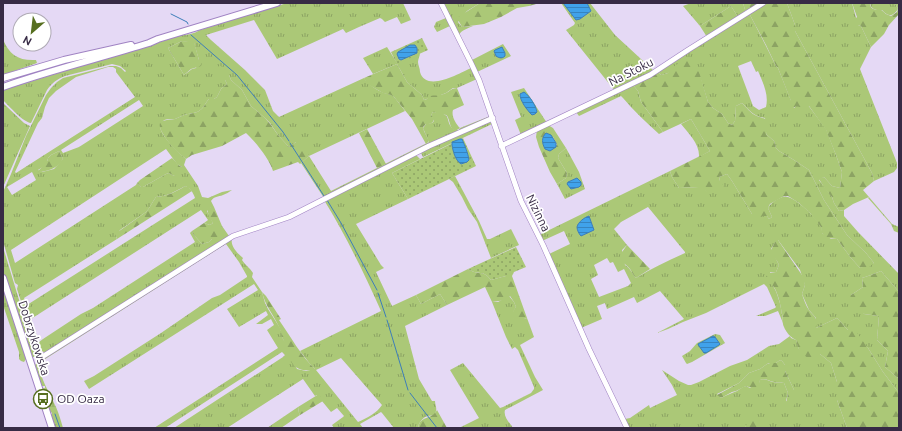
<svg xmlns="http://www.w3.org/2000/svg" width="902" height="431" font-family="Ubuntu,sans-serif">
<style>
.grass{fill:url(#grass-tufts);fill-rule:evenodd}
.forest{fill:url(#forest-firs);fill-rule:evenodd}
.garden{fill:url(#garden-dots)}
.water{fill:url(#water-rules);stroke:#3d7eb9}
.lines{fill:none;stroke-linecap:round;stroke-linejoin:round}
.stream{stroke:#3d7eb9;stroke-width:1}
.minor-casing{stroke:#a083c3;stroke-width:6}
.major-casing{stroke:#a083c3;stroke-width:8}
.minor{stroke:#fff;stroke-width:5}
.major{stroke:#fff;stroke-width:6}
.labels{text-anchor:middle;stroke-width:3.5;stroke-linejoin:round;paint-order:stroke}
.street-label{font-size:12px;fill:#372b45;stroke:#fff}
.poi-label{font-size:12px;fill:#372b45;stroke:#fff;text-anchor:start}
</style>
<defs>
<pattern id="grass-tufts" width="24" height="20" patternUnits="userSpaceOnUse"><rect width="24" height="20" fill="#abc877"/><path d="M3 7l-1-3M5 7V3M7 7l1-3M15 17l-1-3M17 17v-4M19 17l1-3" fill="none" stroke="#8ca363"/></pattern>
<pattern id="forest-firs" width="22" height="20" patternUnits="userSpaceOnUse"><rect width="22" height="20" fill="#abc877"/><path d="M5 1l3.5 6h-7zM16 11l3.5 6h-7z" fill="#8ca363"/></pattern>
<pattern id="garden-dots" width="8" height="8" patternUnits="userSpaceOnUse"><rect width="8" height="8" fill="#abc877"/><path d="M2 2h.1M6 6h.1" fill="none" stroke="#8ca363" stroke-width="1.8" stroke-linecap="round"/></pattern>
<pattern id="water-rules" width="6" height="5" patternUnits="userSpaceOnUse"><rect width="6" height="5" fill="#40a2eb"/><path d="M0 2.5h6" fill="none" stroke="#3684c0"/></pattern>
</defs>
<rect width="100%" height="100%" fill="#e5d9f5"/>
<path class="grass" d="M 287,3 L 403,3 L 411,20 L 401,24 L 397,17 L 385,22 L 382,19 L 380,18 L 359,27 L 346,33 L 343,29 L 277,59 L 254,20 L 206,35 L 211,40 L 245,70 L 265,90 L 273,111 L 279,117 L 364,78 C 368,85 377,90 384,93 C 387,94 390,94 393,96 C 397,100 401,106 405,111 L 309,156 L 331,191 L 429,142 L 423,128 L 426,124 L 432,123 L 434,121 L 431,115 L 433,112 C 455,114 443,120 454,130 L 459,130 L 460,128 L 490,116 L 489,117 L 324,198 L 301,163 L 309,156 L 296,142 L 289,147 L 278,135 L 270,123 L 265,118 L 251,106 L 242,90 L 231,80 L 229,75 L 225,80 L 227,84 L 221,89 L 217,97 L 214,99 L 209,99 C 205,103 204,108 199,111 C 194,114 189,113 184,115 C 181,116 178,118 175,119 C 171,120 167,118 163,121 C 151,128 180,154 186,159 L 184,165 L 198,186 L 202,197 L 208,198 L 222,192 L 232,190 C 229,192 226,194 223,195 C 218,197 214,196 211,201 L 214,207 L 211,207 L 207,211 L 213,223 L 210,225 L 204,223 L 208,220 L 201,210 L 31,319 L 39,342 L 43,339 L 81,314 L 93,308 L 195,242 L 190,233 L 192,231 L 193,234 L 202,244 L 209,242 L 212,239 L 224,239 L 45,353 L 36,347 L 17,289 L 18,285 L 15,283 L 3,241 L 3,192 L 11,174 L 26,136 L 46,95 L 51,88 L 57,82 L 63,78 L 110,66 L 116,66 L 121,68 L 125,72 L 126,71 L 120,66 L 112,64 L 65,76 C 57,79 52,83 47,90 L 31,123 C 23,122 10,107 3,100 L 3,90 L 181,35 C 187,35 194,34 200,30 ZM 182,41 L 194,43 L 199,60 L 196,68 L 192,69 L 184,75 L 168,48 ZM 108,67 L 113,67 L 116,69 L 116,72 L 135,97 L 16,173 L 15,172 L 38,123 L 42,118 L 45,107 L 49,98 L 56,91 L 76,77 ZM 139,100 L 143,106 L 79,147 L 63,153 L 61,150 ZM 166,149 L 177,164 L 182,167 L 174,176 L 169,173 L 166,174 L 143,187 L 141,187 L 137,183 L 136,185 L 15,263 L 11,250 ZM 59,151 L 63,159 L 54,169 L 42,172 L 38,170 C 42,168 48,163 48,158 L 51,155 ZM 32,172 L 36,180 L 12,195 L 7,187 ZM 185,186 C 190,188 193,192 195,198 L 27,305 L 24,298 L 117,239 L 116,237 L 120,230 L 146,212 C 150,208 152,202 156,197 C 167,196 175,192 185,186 Z
M 442,3 L 480,3 L 467,11 L 458,22 L 462,27 L 473,26 C 469,28 461,30 459,35 Z
M 561,3 L 590,3 L 615,35 L 654,71 L 615,91 L 566,30 L 574,25 L 575,23 Z
M 691,3 L 743,3 L 746,13 L 738,17 L 731,6 L 700,26 L 683,6 Z
M 787,3 L 852,3 L 858,25 L 861,26 L 871,47 L 860,69 L 897,163 L 897,168 L 894,172 L 874,181 L 872,173 L 795,31 L 795,25 Z
M 870,3 L 895,3 L 898,9 C 893,17 888,17 882,10 C 876,10 871,10 870,3 Z
M 749,13 L 766,46 L 776,66 L 778,68 L 794,108 L 797,105 L 808,105 L 826,129 L 836,155 L 842,172 L 840,188 L 832,186 L 824,177 L 819,180 L 832,197 L 834,203 L 839,211 L 844,210 L 844,216 L 858,232 L 899,274 L 899,292 L 881,271 L 871,275 L 862,278 L 863,287 L 851,295 L 864,314 L 879,316 L 877,340 L 888,351 L 885,367 L 899,379 L 899,393 L 883,372 L 868,348 L 848,330 L 837,318 L 816,328 L 816,318 L 809,310 L 802,294 L 805,285 L 800,270 L 778,240 L 776,241 L 771,249 L 779,265 L 776,272 L 770,272 C 770,285 775,286 778,297 C 781,305 782,314 783,323 L 778,311 L 765,316 L 756,316 L 775,308 L 776,307 L 767,287 L 764,284 L 706,313 L 683,322 L 668,329 L 657,333 L 684,319 L 660,291 L 637,303 L 634,297 L 607,309 L 605,303 L 597,306 L 602,319 L 581,328 L 549,254 L 570,244 L 564,231 L 542,241 L 539,235 L 670,171 L 672,177 L 679,188 L 701,187 L 708,192 L 720,181 L 719,177 L 727,174 L 732,181 L 752,214 L 762,216 L 767,216 L 769,219 L 772,217 L 768,208 C 770,203 783,194 788,197 C 798,200 816,217 821,227 C 822,228 822,231 822,233 L 831,239 L 837,239 L 851,258 L 860,268 L 874,263 L 866,253 L 847,235 L 824,200 L 809,170 L 794,160 L 779,151 L 776,148 L 774,141 L 766,134 L 767,131 L 765,118 C 753,116 750,111 742,103 L 736,106 L 735,121 L 732,125 L 728,123 L 722,114 L 713,108 L 708,102 L 694,58 L 668,73 L 661,75 L 658,72 ZM 751,61 L 756,72 L 758,71 C 763,83 769,94 766,107 L 759,110 L 753,106 L 738,66 ZM 648,207 L 685,252 L 685,253 C 668,261 652,268 636,278 C 632,273 630,268 625,265 L 622,250 L 627,245 L 614,229 L 621,222 ZM 607,258 L 610,263 L 613,262 L 618,272 L 624,269 L 631,283 L 628,286 L 599,297 L 591,279 L 598,275 L 594,265 Z
M 446,18 L 450,26 L 437,32 L 434,27 L 436,22 Z
M 3,39 C 9,55 19,61 36,60 L 37,63 L 3,75 Z
M 503,44 L 511,56 L 477,72 L 472,60 Z
M 387,47 L 397,63 L 420,53 C 420,56 418,59 418,62 C 418,65 420,68 420,72 C 426,93 460,73 471,68 L 477,79 L 457,88 L 453,88 L 446,93 L 438,96 L 434,96 L 424,100 L 422,95 L 407,82 L 397,64 L 373,74 L 363,58 Z
M 633,85 L 638,91 L 641,102 L 663,132 L 659,134 C 646,122 634,111 623,98 L 621,96 L 579,116 L 576,112 Z
M 524,88 L 547,123 L 521,135 L 515,120 L 521,117 L 511,92 Z
M 3,103 L 24,123 L 30,126 L 3,187 Z
M 691,119 L 710,151 L 699,157 C 700,144 688,133 681,124 Z
M 490,122 L 492,124 L 423,157 L 421,153 L 421,152 Z
M 566,148 L 579,172 L 585,189 L 565,199 L 557,184 L 566,178 L 567,173 L 558,158 L 559,154 Z
M 416,155 L 420,159 L 392,173 L 408,199 L 356,224 L 381,265 L 384,268 L 376,272 L 392,306 L 416,295 L 421,304 L 440,294 L 447,305 L 405,326 L 419,379 L 432,401 L 435,401 C 435,404 437,408 436,411 C 435,417 429,415 425,417 C 422,419 418,424 418,428 L 394,428 L 382,413 L 381,412 L 360,424 L 363,428 L 334,428 L 332,425 L 343,417 L 344,416 L 337,408 L 331,412 L 317,395 L 315,396 L 303,379 L 227,428 L 174,428 L 283,357 L 285,355 L 282,352 L 165,428 L 154,428 L 278,348 L 267,330 L 274,325 L 271,319 L 262,324 L 256,324 L 268,315 L 266,311 L 239,327 L 227,309 L 258,290 L 254,284 L 89,389 L 84,381 L 94,376 L 161,333 L 212,298 L 220,295 L 247,277 L 247,276 L 239,262 L 226,244 L 39,363 C 38,374 51,396 56,407 C 59,414 61,421 63,428 L 56,428 L 51,415 L 52,414 L 52,412 L 51,413 L 45,396 L 48,395 L 47,392 L 44,393 L 43,388 L 45,388 L 45,386 L 42,386 L 35,365 L 37,362 L 37,361 L 232,238 C 230,246 237,253 243,258 L 242,260 C 245,265 250,268 253,273 L 252,277 L 262,292 L 265,303 L 268,309 L 280,328 L 283,339 L 288,347 L 288,351 L 297,369 L 306,371 L 315,369 L 310,364 L 300,351 L 381,311 C 364,273 346,236 324,200 L 374,177 ZM 341,358 L 382,405 C 377,413 367,418 358,422 L 316,370 Z
M 455,176 L 479,221 L 487,239 L 490,239 L 511,229 L 519,245 L 491,258 L 477,222 L 468,209 L 462,197 L 453,182 L 449,179 Z
M 869,197 L 892,224 L 899,227 L 899,233 L 894,231 L 891,224 L 868,198 Z
M 3,247 L 33,346 L 38,354 L 36,357 L 32,357 L 3,272 Z
M 3,286 L 26,359 L 24,362 L 21,361 L 19,359 L 19,352 L 3,305 Z
M 509,296 L 514,302 L 516,307 L 514,310 L 513,318 L 524,319 L 527,318 L 534,337 L 520,345 L 535,377 L 543,390 L 505,410 C 503,417 510,423 513,428 L 459,428 L 479,418 L 450,370 L 463,363 L 500,408 L 503,407 L 531,393 L 534,389 L 534,387 L 518,350 L 515,347 L 512,349 L 506,337 L 492,302 L 498,302 Z
M 715,334 L 720,335 L 725,343 L 692,362 L 687,364 L 686,363 L 682,356 L 690,351 L 697,343 Z
M 790,336 L 791,338 L 796,340 L 799,349 L 820,354 L 831,363 L 837,382 L 837,400 L 847,428 L 761,428 L 746,426 L 745,428 L 629,428 L 625,419 L 630,418 L 649,405 L 650,408 L 677,395 L 672,385 L 662,370 L 679,381 L 688,385 L 691,385 L 699,382 L 730,366 L 747,360 L 769,346 L 779,344 ZM 780,360 L 782,361 L 785,365 L 785,371 L 794,390 L 794,403 L 786,401 L 788,393 L 784,383 C 780,382 777,383 773,382 C 768,381 765,378 760,380 L 759,383 L 750,388 L 746,386 C 742,387 740,389 737,391 C 732,393 726,395 721,398 L 717,394 L 739,383 L 749,373 L 760,369 L 767,364 L 769,363 L 776,363 Z
M 298,407 L 299,413 L 300,415 L 281,428 L 267,428 Z"/>
<path class="forest" d="M 480,3 L 540,3 L 529,6 L 517,8 L 501,17 L 484,24 L 462,27 L 457,18 Z
M 743,3 L 761,3 L 746,13 Z
M 766,3 L 787,3 L 795,25 L 795,31 L 872,173 L 874,181 L 863,190 L 869,197 L 853,204 L 844,210 L 839,211 L 834,203 L 832,197 L 825,189 L 819,179 L 824,177 L 832,186 L 840,188 L 842,172 L 836,155 L 826,130 L 809,106 L 802,108 L 797,106 L 790,109 L 787,104 L 791,101 L 778,68 L 776,66 L 766,45 L 749,13 Z
M 852,3 L 870,3 C 870,7 872,9 876,10 L 879,8 L 886,14 L 891,16 L 897,12 L 898,9 L 895,3 L 899,3 L 899,14 L 889,25 L 884,34 L 871,47 L 861,26 L 858,25 L 855,26 L 852,24 L 853,21 L 857,17 Z
M 731,6 L 738,17 L 707,37 L 700,26 Z
M 182,41 L 194,42 L 199,60 L 202,63 L 201,66 L 191,69 L 184,75 L 168,48 Z
M 688,57 L 695,58 L 708,102 L 713,108 L 722,114 L 728,123 L 732,125 L 735,121 L 736,106 L 742,103 C 746,107 751,114 757,116 C 761,118 765,118 769,121 L 770,127 L 766,134 L 774,141 L 776,148 L 779,151 L 794,160 L 809,170 L 824,200 L 847,235 L 866,253 L 874,263 L 869,267 L 860,268 L 851,258 L 837,239 L 827,238 L 822,233 L 821,227 L 810,213 L 799,203 L 788,196 L 784,196 L 770,204 L 768,208 L 772,217 L 769,219 L 767,216 L 762,216 L 758,221 L 754,220 L 751,217 L 752,214 L 732,181 L 727,174 L 719,177 L 720,181 L 724,186 C 720,191 714,195 707,192 C 704,190 702,188 699,188 C 693,187 686,188 679,188 L 672,177 L 670,171 L 710,151 L 691,119 L 663,132 L 641,102 L 638,91 L 633,85 L 658,72 L 661,75 L 668,73 L 670,69 Z
M 397,64 L 407,82 L 422,95 L 424,100 L 427,99 L 429,96 C 435,95 440,96 446,93 C 450,91 452,88 457,88 L 464,105 L 453,110 C 451,116 456,124 460,128 C 449,137 451,118 446,115 C 444,114 441,115 439,114 C 437,114 435,112 433,112 L 431,115 L 434,119 C 433,124 429,124 426,124 L 423,127 L 424,131 L 429,141 L 426,144 L 412,119 L 394,97 L 391,95 L 383,93 L 369,85 L 366,82 L 364,78 Z
M 219,66 L 221,66 L 229,75 L 231,80 L 242,90 L 251,106 L 265,118 L 271,125 L 278,135 L 289,147 L 296,142 L 300,141 L 309,156 L 300,164 L 298,162 L 273,171 C 270,160 255,141 246,133 L 222,146 L 192,155 L 186,159 C 177,152 169,144 163,134 C 154,118 165,121 175,119 C 178,118 181,116 184,115 C 189,113 194,114 199,111 C 204,108 205,103 209,99 L 214,99 L 217,97 L 221,89 L 227,84 L 225,80 L 216,71 L 217,68 Z
M 548,125 L 553,128 L 566,148 L 559,154 L 558,158 L 567,173 L 566,178 L 557,184 L 550,172 L 539,147 L 536,137 L 537,130 ZM 553,137 L 557,145 L 545,149 L 542,139 Z
M 367,129 L 386,164 L 377,168 L 359,133 Z
M 59,151 L 63,159 C 58,168 50,170 41,172 L 38,171 C 43,167 43,164 48,160 L 48,158 L 51,155 Z
M 172,158 C 176,161 177,165 182,167 C 183,173 179,175 174,176 L 169,173 L 166,174 L 143,187 L 141,187 L 137,183 L 140,180 Z
M 185,186 L 188,187 L 192,191 L 117,239 L 115,234 L 146,212 C 150,208 152,202 156,197 C 167,196 176,192 185,186 Z
M 211,207 L 214,207 L 222,226 L 229,236 L 224,239 L 219,239 L 214,240 L 212,239 L 209,242 L 202,244 L 193,234 L 192,231 L 204,223 L 210,225 L 213,223 L 209,217 L 207,208 Z
M 776,240 L 778,240 L 780,243 L 804,278 L 805,285 L 802,294 C 804,300 806,306 809,310 C 815,318 818,317 816,328 L 837,318 L 848,330 L 855,330 L 868,348 L 883,372 L 899,393 L 899,428 L 847,428 L 837,400 L 837,382 L 831,363 L 820,354 L 812,359 C 802,356 798,350 796,340 C 791,338 786,332 784,327 C 782,323 783,318 782,314 C 780,302 777,284 765,279 L 768,273 L 776,272 L 779,265 L 777,261 L 770,252 Z
M 627,245 L 650,269 L 636,278 C 633,275 632,272 630,269 C 625,263 622,264 620,255 Z
M 468,269 C 479,276 483,269 491,280 L 506,276 L 512,276 L 527,318 C 525,319 523,319 521,319 C 518,320 517,321 514,321 C 512,316 512,311 516,307 L 514,302 L 510,296 L 506,300 L 492,302 L 485,287 L 447,305 L 440,294 L 421,304 L 416,295 Z
M 881,271 L 899,292 L 899,379 L 885,367 L 888,351 L 877,340 L 879,316 C 865,314 858,315 848,304 L 851,295 L 863,287 L 862,278 L 871,275 Z
M 262,292 L 266,296 L 281,319 L 279,320 C 291,337 301,356 316,370 C 299,371 296,370 287,356 C 289,345 286,348 283,339 C 281,335 281,331 279,327 C 273,313 266,308 262,292 Z
M 780,360 L 782,361 L 785,365 L 785,371 L 794,390 L 794,403 L 795,406 L 791,408 L 788,407 L 786,404 L 788,393 L 784,383 C 780,382 777,383 774,382 C 768,381 766,378 760,380 L 759,386 C 754,389 751,388 746,386 L 736,391 L 732,392 L 721,398 L 717,395 L 739,383 L 749,373 L 760,369 L 767,364 L 770,363 L 776,363 Z
M 319,394 L 323,401 L 300,415 L 299,413 L 298,407 Z
M 437,410 L 447,428 L 418,428 C 420,415 432,420 437,410 Z
M 751,419 L 756,420 L 760,424 L 761,428 L 745,428 L 748,421 Z"/>
<path class="garden" d="M 422,38 L 428,50 L 397,64 L 391,52 Z
M 463,138 L 476,166 L 408,199 L 392,173 Z
M 516,247 L 526,267 L 514,272 L 512,276 L 506,276 L 491,280 C 483,269 479,276 468,269 Z"/>
<path class="water" d="M 563,3 L 587,3 L 591,11 L 580,19 L 576,20 Z
M 410,45 L 415,45 L 417,48 L 417,53 L 401,60 L 399,59 L 397,54 L 398,52 Z
M 502,47 L 505,53 L 505,56 C 502,59 499,58 496,56 L 494,51 L 495,50 Z
M 524,92 C 530,96 536,106 537,112 L 535,114 L 532,115 C 527,110 520,101 520,94 Z
M 546,133 L 551,135 L 556,143 L 556,147 L 550,151 L 545,149 C 542,143 541,138 546,133 Z
M 460,139 L 462,139 C 465,146 468,153 469,160 L 467,162 L 461,164 C 455,160 453,151 452,145 L 452,142 Z
M 577,178 L 581,182 L 581,185 L 579,187 L 571,189 L 567,184 L 568,182 Z
M 589,216 L 594,230 L 581,236 C 579,234 577,230 577,227 C 578,222 585,217 589,216 Z
M 713,336 L 715,337 L 720,344 L 719,345 L 706,353 L 704,353 L 699,346 L 698,344 Z"/>
<g class="lines">
<path class="stream" d="M 171,14 L 187,22 L 188,24
M 191,35 L 237,75 L 283,132 L 289,141
M 290,143 L 324,196
M 327,200 L 341,223 L 377,290
M 378,293 L 386,317
M 387,320 L 408,390
M 410,393 L 437,428
M 55,414 L 60,428"/>
<defs>
<path id="minor" d="M 441,3 L 470,61 L 479,80 L 521,201 L 543,245 L 589,349 L 627,428
M 501,146 L 650,75 L 688,50 L 763,3
M 42,357 L 50,352 L 233,236 L 289,217 L 429,146 L 493,118"/>
<path id="major" d="M 3,78 L 64,60 L 131,45
M 3,87 C 51,70 101,58 149,43 L 158,39 L 277,3
M 3,278 L 52,428"/>
</defs>
<use href="#minor" class="minor-casing"/>
<use href="#major" class="major-casing"/>
<use href="#minor" class="minor"/>
<use href="#major" class="major"/>
</g>
<defs>
<symbol id="bus-ring" viewBox="-11 -11 22 22"><circle r="9.5" fill="#fff" stroke="#576f20" stroke-width="1.5"/><path d="M-5-6H5V4H4V6H2V4H-2V6H-4V4H-5ZM-3.5-4V0h7V-4ZM-3.5 1.2v1.5H-2V1.2ZM2 1.2v1.5H3.5V1.2Z" fill="#576f20"/></symbol>
</defs>
<g fill-rule="evenodd">
<use href="#bus-ring" x="32" y="388" width="22" height="22"/>
</g>
<g class="labels">
<g class="street-label">
<text transform="translate(631 72) rotate(-27)" y="4">Na Stoku</text>
<text transform="translate(538 213) rotate(64)" y="4">Nizinna</text>
<text transform="translate(34 338) rotate(72)" y="4">Dobrzykowska</text>
</g>
<g class="poi-label">
<text x="57" y="403">OD Oaza</text>
</g>
</g>
<rect width="902" height="431" fill="none" stroke="#372b45" stroke-width="8"/>
<g transform="translate(32 32) rotate(208)"><circle r="19" fill="#ffffff" stroke="#afaab5"/>
<path d="M0-3L7 15L0 10L-7 15Z" fill="#576f20"/>
<text y="-6" font-size="11" font-weight="bold" text-anchor="middle" fill="#372b45">N</text>
</g>
</svg>
